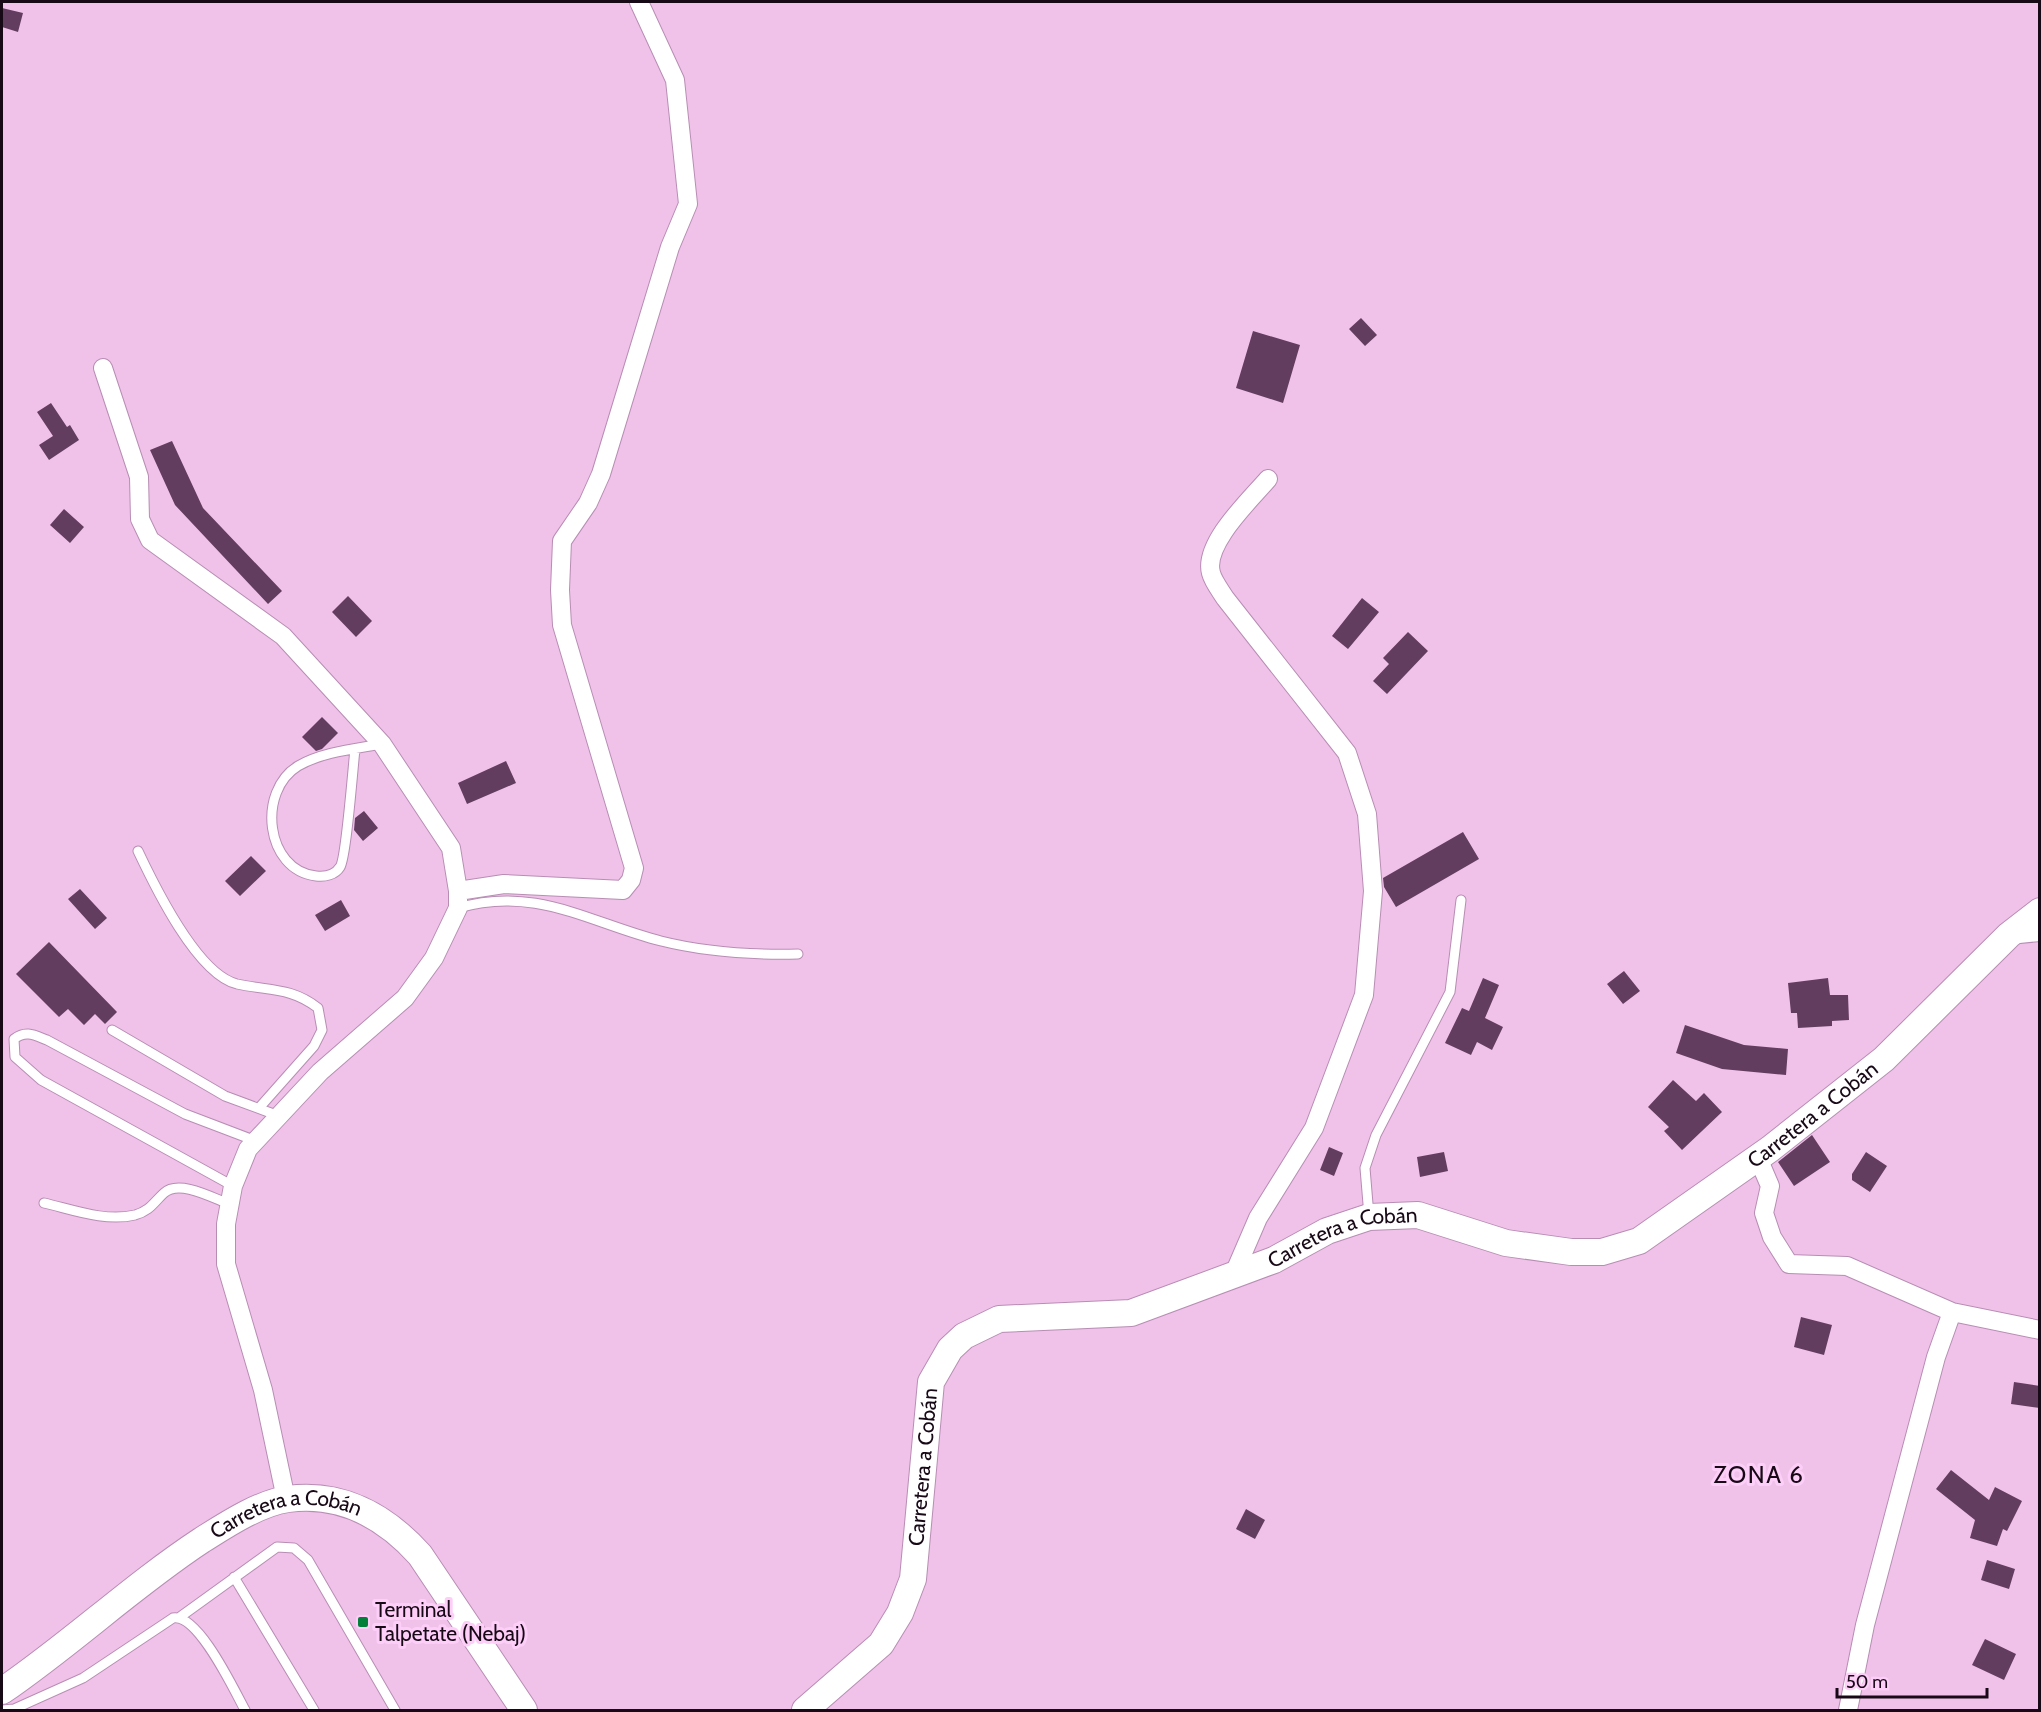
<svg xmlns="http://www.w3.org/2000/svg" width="2041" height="1712" font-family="Cabin,sans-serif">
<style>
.building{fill:#633d60}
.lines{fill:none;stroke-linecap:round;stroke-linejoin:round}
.lane-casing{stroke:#b88db4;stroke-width:11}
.street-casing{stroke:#b88db4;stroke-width:20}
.secondary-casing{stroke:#b88db4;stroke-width:28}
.lane{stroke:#fff;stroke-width:9}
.street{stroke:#fff;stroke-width:18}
.secondary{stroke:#fff;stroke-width:26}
.poi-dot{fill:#008039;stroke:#fdcff8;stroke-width:2}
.labels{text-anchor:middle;stroke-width:6;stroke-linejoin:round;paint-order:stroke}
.street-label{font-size:21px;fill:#180917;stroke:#fdcff8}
.poi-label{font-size:21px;fill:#180917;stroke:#fdcff8;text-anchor:start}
.quarter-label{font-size:24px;letter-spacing:1.5px;fill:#180917;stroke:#fdcff8}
</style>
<rect width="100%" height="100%" fill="#f0c2ea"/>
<path class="building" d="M 2,8 L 23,13 L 18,32 L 2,27 Z
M 1361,318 L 1377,335 L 1365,346 L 1349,329 Z
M 1253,331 L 1300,345 L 1283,403 L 1236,388 Z
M 51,403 L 67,427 L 70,425 L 79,440 L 49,460 L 39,445 L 53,436 L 37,412 Z
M 172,441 L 203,508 L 282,591 L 268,604 L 175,505 L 150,450 Z
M 64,509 L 84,527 L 70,543 L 50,525 Z
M 348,596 L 372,621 L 356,637 L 332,612 Z
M 1362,598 L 1379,612 L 1348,649 L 1332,636 Z
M 1408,632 L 1428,651 L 1387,694 L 1373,681 L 1389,664 L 1383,658 Z
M 322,717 L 338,733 L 322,749 L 316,751 L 302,737 Z
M 506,761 L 516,783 L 467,804 L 458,783 Z
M 364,811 L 378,828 L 363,841 L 354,830 L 355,818 Z
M 1463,832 L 1479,859 L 1396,907 L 1384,887 L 1383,878 Z
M 251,856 L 266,871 L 240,896 L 225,881 Z
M 80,889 L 107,918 L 95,929 L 68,899 Z
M 341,900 L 350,916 L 325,931 L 315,915 Z
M 49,942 L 117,1012 L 105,1024 L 95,1014 L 84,1025 L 68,1009 L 59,1017 L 16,974 Z
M 1624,971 L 1640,991 L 1623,1004 L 1607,984 Z
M 1483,978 L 1499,985 L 1485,1018 L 1503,1027 L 1492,1050 L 1477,1042 L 1471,1055 L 1445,1043 L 1462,1008 L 1469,1011 Z
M 1828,978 L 1830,995 L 1848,995 L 1849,1020 L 1832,1021 L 1832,1026 L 1798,1028 L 1797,1013 L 1791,1013 L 1788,983 Z
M 1685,1025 L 1744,1045 L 1788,1049 L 1786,1075 L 1722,1069 L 1676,1053 Z
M 1673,1080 L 1696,1101 L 1704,1093 L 1722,1112 L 1682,1150 L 1664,1131 L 1669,1127 L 1648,1107 Z
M 1812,1135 L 1830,1162 L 1794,1186 L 1778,1162 Z
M 1329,1147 L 1343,1153 L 1334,1176 L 1320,1170 Z
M 1444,1152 L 1448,1171 L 1420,1177 L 1417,1157 Z
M 1866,1152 L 1887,1166 L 1870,1192 L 1852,1180 L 1852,1174 Z
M 1801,1317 L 1832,1325 L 1824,1355 L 1794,1347 Z
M 2014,1382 L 2040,1386 L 2040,1408 L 2011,1404 Z
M 1951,1470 L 1989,1500 L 1995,1487 L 2022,1501 L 2007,1531 L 2003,1529 L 1997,1546 L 1970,1538 L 1975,1520 L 1936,1489 Z
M 1246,1509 L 1265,1520 L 1255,1539 L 1236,1529 Z
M 1987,1560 L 2015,1569 L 2009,1589 L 1981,1580 Z
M 1985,1639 L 2016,1654 L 2004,1680 L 1972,1665 Z"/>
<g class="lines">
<defs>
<path id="lane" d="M 355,749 C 353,767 346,859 340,867 C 335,875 325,877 316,876 C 265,870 257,791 298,766 C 322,752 354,749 382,744
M 138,851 C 155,887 197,974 237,984 C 269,991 291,987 318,1008 L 322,1030 L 314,1046 L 259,1108
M 458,908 C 535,885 590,923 661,941 C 705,952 753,955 798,954
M 112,1030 L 225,1096 L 279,1116
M 233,1186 L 41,1080 L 15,1057 L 14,1039 C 26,1030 34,1035 47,1040 L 185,1114 L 256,1141
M 44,1203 C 74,1210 105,1222 135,1215 C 150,1211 154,1202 164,1193 C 179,1179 213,1198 229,1204
M 1369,1216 L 1365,1168 L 1376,1135 L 1450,992 L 1461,900
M 234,1577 L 314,1710
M 180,1617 L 277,1547 L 294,1548 L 308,1560 L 395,1710
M 2,1710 L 14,1709 L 83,1678 L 173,1618 C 198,1613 234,1690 245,1710"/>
<path id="street" d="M 103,368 L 139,477 L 140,519 L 150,540 L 283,636 L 382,744 L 451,848 L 458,891 L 458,908 L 434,958 L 405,998 L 320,1072 L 248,1149 L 233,1186 L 226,1224 L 226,1264 L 263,1390 L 286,1499
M 458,891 L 504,884 L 623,890 L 631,880 L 634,868 L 562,625 L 560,590 L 562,541 L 588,503 L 601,474 L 670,247 L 688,204 L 675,80 L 639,2
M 2009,935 L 2040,932
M 1758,1158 L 1770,1186 L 1764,1213 L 1772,1237 L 1789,1264 L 1847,1266 L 1952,1312 L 2040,1330
M 1233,1276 L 1258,1218 L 1314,1128 L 1364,995 L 1373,891 L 1367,814 L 1347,753 L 1225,598 C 1220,590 1213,581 1211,573 C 1203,544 1250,500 1268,479
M 1848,1710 L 1865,1625 L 1936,1357 L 1952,1312"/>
<g id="secondary">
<path id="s1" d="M 2,1691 C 71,1644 132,1586 202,1540 C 226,1525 259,1503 288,1499 C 341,1492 385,1516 420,1555 L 524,1710"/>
<path id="s2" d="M 805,1710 L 881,1644 L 900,1613 L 913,1579 L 931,1382 L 950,1349 L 964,1336 L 999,1319 L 1131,1313 L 1274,1260 L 1327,1231 L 1369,1217 L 1418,1215 L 1506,1243 L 1571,1252 L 1602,1252 L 1639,1241 L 1770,1149 L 1884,1059 L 2009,935 L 2040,911"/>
</g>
</defs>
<use href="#lane" class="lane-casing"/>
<use href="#street" class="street-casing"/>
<use href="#secondary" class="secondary-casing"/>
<use href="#lane" class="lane"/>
<use href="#street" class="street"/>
<use href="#secondary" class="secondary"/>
</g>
<rect class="poi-dot" x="357" y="1616" width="12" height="12" rx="3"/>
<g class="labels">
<g class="street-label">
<text dy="7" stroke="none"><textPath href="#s2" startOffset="1348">Carretera a Cobán</textPath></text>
<text dy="7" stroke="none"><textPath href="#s2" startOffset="826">Carretera a Cobán</textPath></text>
<text dy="7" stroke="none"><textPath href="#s2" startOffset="286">Carretera a Cobán</textPath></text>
<text dy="7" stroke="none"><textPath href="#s1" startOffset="342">Carretera a Cobán</textPath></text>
</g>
<g class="poi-label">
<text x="375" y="1617">Terminal<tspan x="375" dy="24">Talpetate (Nebaj)</tspan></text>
</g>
<g class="quarter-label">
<text x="1759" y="1483">ZONA 6</text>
</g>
</g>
<rect width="2041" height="1712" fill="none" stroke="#180917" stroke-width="6"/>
<path d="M1837 1688v9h150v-9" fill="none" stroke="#180917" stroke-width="3"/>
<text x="1846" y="1688" font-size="18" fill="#180917" stroke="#fdcff8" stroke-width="4.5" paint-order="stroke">50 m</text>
</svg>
